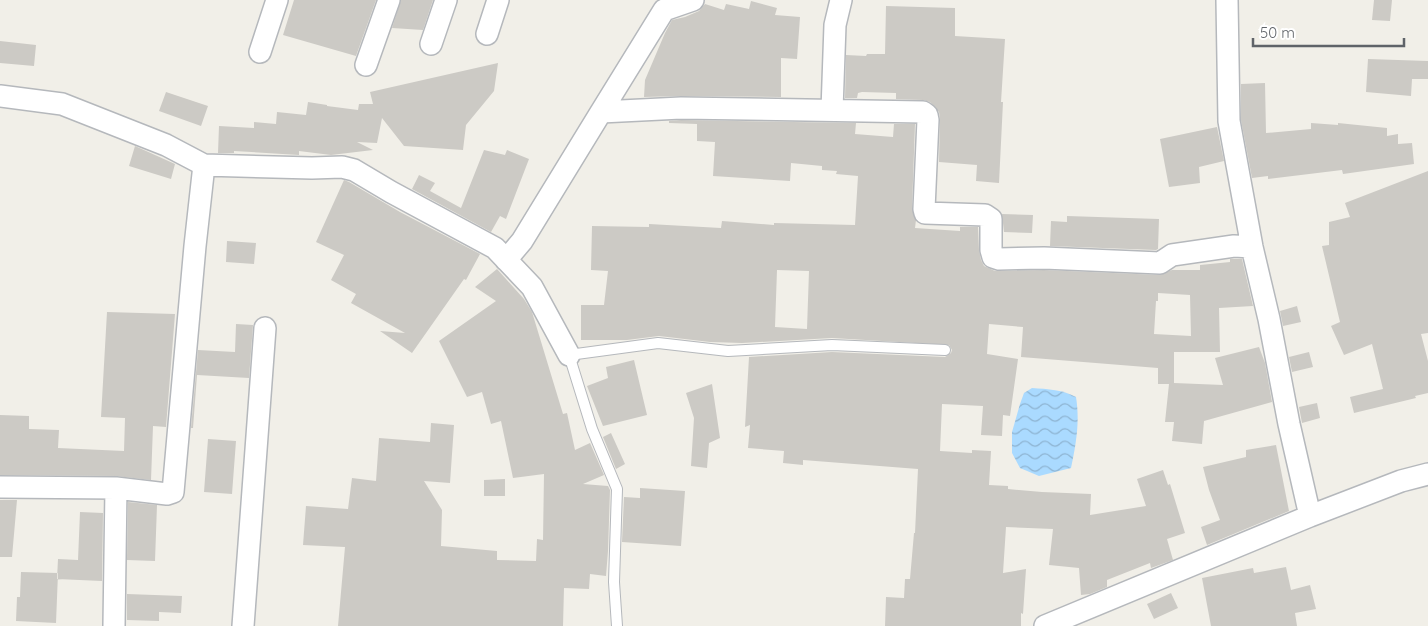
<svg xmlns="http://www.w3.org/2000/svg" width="1428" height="626" font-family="Quicksand,sans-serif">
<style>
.water{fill:url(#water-waves)}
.building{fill:#cccac5;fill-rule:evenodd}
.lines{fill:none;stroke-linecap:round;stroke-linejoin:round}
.lane-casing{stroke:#b5b8bc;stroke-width:12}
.street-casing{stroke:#b5b8bc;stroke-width:24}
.lane{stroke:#fff;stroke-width:10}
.street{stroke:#fff;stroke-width:21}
</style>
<defs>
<pattern id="water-waves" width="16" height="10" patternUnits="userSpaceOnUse" patternTransform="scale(1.25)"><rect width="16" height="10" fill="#aadaff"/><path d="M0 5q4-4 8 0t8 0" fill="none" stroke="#8eb4d2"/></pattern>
</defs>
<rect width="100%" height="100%" fill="#f1efe8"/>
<path class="water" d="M 1032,388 C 1048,389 1063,390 1076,397 C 1080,422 1076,444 1071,468 L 1039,476 L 1020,468 L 1012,453 L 1012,432 L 1020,404 L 1024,393 Z"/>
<path class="building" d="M 294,0 L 376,0 L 356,56 L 283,35 Z
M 401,0 L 433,0 L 423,30 L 392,28 Z
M 1374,0 L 1392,0 L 1390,21 L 1372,20 Z
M 751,1 L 777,8 L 775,15 L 800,17 L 797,59 L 781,58 L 781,97 L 681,96 L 644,97 L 645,80 L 665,33 L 672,20 L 685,17 L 699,11 L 705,4 L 724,10 L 726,4 L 749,9 Z
M 886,6 L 955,8 L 955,36 L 1005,39 L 1001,102 L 1003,102 L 999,183 L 976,181 L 977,165 L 939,162 L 940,118 L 939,112 L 930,102 L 923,100 L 896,99 L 896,93 L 862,92 L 858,93 L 857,98 L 845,98 L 846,55 L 866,56 L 867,54 L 885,54 Z
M 0,41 L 36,45 L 34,66 L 0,63 Z
M 1368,59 L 1428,61 L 1428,79 L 1412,79 L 1411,96 L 1366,92 Z
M 498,63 L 494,91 L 466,125 L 463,150 L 404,146 L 382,118 L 377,143 L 357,142 L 373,150 L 331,155 L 299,151 L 299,155 L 234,151 L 234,153 L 218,153 L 219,126 L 254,128 L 254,122 L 276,124 L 277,112 L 306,115 L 308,102 L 327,105 L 327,106 L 358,110 L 359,104 L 373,104 L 370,92 Z
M 1265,83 L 1266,133 L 1311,129 L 1311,123 L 1338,125 L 1338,123 L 1387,128 L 1387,136 L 1398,134 L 1398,144 L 1412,143 L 1414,164 L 1343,174 L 1342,170 L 1268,179 L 1268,176 L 1252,178 L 1241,120 L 1241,84 Z
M 166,92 L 208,106 L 201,126 L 159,111 Z
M 681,120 L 856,123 L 855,134 L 893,137 L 894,124 L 915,124 L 912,208 L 916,220 L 915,228 L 960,231 L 960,227 L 978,227 L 979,250 L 981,260 L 984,266 L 995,271 L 1044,270 L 1159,275 L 1172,270 L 1200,270 L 1200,265 L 1230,262 L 1230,259 L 1242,259 L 1253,306 L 1219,308 L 1220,352 L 1174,352 L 1174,383 L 1223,385 L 1215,358 L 1259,347 L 1265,363 L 1272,402 L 1204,421 L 1202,444 L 1172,441 L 1174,422 L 1165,422 L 1169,384 L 1158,384 L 1158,368 L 1021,357 L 1023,327 L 989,324 L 987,354 L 1018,359 L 1010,416 L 1003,415 L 1002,436 L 981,435 L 983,406 L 942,404 L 940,451 L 972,453 L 972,450 L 991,451 L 989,485 L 1008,486 L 1008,489 L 1042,492 L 1091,494 L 1090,515 L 1146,506 L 1137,479 L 1163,470 L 1168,485 L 1170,484 L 1185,533 L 1167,539 L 1173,560 L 1151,568 L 1150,563 L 1107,580 L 1107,587 L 1090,594 L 1081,595 L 1079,568 L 1049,565 L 1053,529 L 1006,527 L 1003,573 L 1026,569 L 1023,614 L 1021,613 L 1021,626 L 885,626 L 886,597 L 904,598 L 905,579 L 910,579 L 914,533 L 915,533 L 918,469 L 803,460 L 803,465 L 783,463 L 784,451 L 748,448 L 750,425 L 745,427 L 749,357 L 832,352 L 945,357 L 951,353 L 952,350 L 949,345 L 832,338 L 742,343 L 710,342 L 659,336 L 627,340 L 581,340 L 581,305 L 604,305 L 608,271 L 591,270 L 592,226 L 649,227 L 649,224 L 721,228 L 722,221 L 774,225 L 774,223 L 855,225 L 858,176 L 836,174 L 837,171 L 822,170 L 822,166 L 791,163 L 790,181 L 713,176 L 715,142 L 697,141 L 697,124 L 669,123 L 669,121 ZM 777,270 L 809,271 L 807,329 L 775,327 ZM 1158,293 L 1190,295 L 1191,336 L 1154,334 L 1156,301 L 1158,301 Z
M 1217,127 L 1224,161 L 1199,167 L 1200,183 L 1169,187 L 1160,139 Z
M 135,146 L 175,164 L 171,179 L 129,166 Z
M 484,150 L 505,155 L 507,150 L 529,159 L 506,219 L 500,216 L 491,232 L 412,189 L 419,175 L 435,183 L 430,191 L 461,208 Z
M 1428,171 L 1428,333 L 1421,334 L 1428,361 L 1428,393 L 1415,396 L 1416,398 L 1354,413 L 1350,397 L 1383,389 L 1372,344 L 1344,355 L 1331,326 L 1340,322 L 1322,246 L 1329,245 L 1329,222 L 1350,217 L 1345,203 Z
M 344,180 L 349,182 L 400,212 L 480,254 L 466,280 L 464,279 L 412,353 L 380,331 L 405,333 L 351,303 L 356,294 L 331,280 L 344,255 L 316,242 Z
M 1002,214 L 1033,215 L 1032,233 L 1004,232 Z
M 1067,216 L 1159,219 L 1158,249 L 1156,250 L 1050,246 L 1051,221 L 1067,222 Z
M 227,241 L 256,243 L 254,264 L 226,262 Z
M 497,269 L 524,299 L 532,312 L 563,414 L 567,413 L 575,450 L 590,443 L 604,475 L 583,484 L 608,486 L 610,490 L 608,551 L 606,576 L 590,574 L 589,589 L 564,588 L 563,626 L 338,626 L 345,547 L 303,545 L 306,506 L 348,509 L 352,478 L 376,481 L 379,438 L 430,442 L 431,423 L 454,425 L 450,483 L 424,481 L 442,510 L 441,546 L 497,551 L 497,560 L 536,561 L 537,539 L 543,540 L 544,474 L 513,478 L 501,421 L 491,424 L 482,392 L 467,397 L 439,341 L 496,301 L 475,287 Z
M 1297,306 L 1301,322 L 1283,326 L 1280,311 Z
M 107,312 L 175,314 L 166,427 L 153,426 L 151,480 L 116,476 L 0,475 L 0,415 L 29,416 L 29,429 L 59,430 L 58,448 L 124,451 L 125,418 L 101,417 Z
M 236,324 L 253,325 L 249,378 L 197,375 L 193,428 L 191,428 L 198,350 L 235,352 Z
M 1309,352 L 1313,367 L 1292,372 L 1289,357 Z
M 634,360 L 647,415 L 603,426 L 587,386 L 608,378 L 606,367 Z
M 712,384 L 720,438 L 709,443 L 707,468 L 691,466 L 694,418 L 686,393 Z
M 1317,403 L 1320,418 L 1302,423 L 1299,407 Z
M 611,433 L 625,464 L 616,469 L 603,437 Z
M 208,439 L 236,441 L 232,494 L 204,492 Z
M 1276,445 L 1289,511 L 1207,545 L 1201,527 L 1220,520 L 1209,490 L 1203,467 L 1246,457 L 1246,450 Z
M 505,479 L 505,496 L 484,496 L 484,480 Z
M 640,488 L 685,491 L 681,546 L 622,542 L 624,497 L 640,498 Z
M 0,500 L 17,500 L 12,557 L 0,557 Z
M 128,502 L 157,505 L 155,561 L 127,560 Z
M 80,512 L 103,513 L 102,581 L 57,579 L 58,559 L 78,560 Z
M 1286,567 L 1291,590 L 1310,585 L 1316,609 L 1295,613 L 1297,626 L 1211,626 L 1202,578 L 1253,568 L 1254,573 Z
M 21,572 L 58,573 L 56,623 L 16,621 L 17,597 L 20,597 Z
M 1171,593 L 1178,608 L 1154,619 L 1147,604 Z
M 127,594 L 182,596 L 181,613 L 159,612 L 159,621 L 127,620 Z"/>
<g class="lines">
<defs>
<path id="lane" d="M 617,626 L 614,582 L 617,489 L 592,429 L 569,355 L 658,343 L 728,351 L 832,345 L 945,350"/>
<path id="street" d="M 693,0 L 664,10 L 601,112 L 681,108 L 923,112 L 927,115 L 928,120 L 924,209 L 925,213 L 985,215 L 991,219 L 991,250 L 993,257 L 999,259 L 1044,258 L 1160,263 L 1172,255 L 1234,246 L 1252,247
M 1227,0 L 1229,121 L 1252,247 L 1269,319 L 1289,424 L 1310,516
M 487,34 L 498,0
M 431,44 L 446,0
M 260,52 L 277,0
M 366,65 L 389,0
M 0,96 L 62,104 L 166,145 L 204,165 L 195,246 L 173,492 L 167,494 L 116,488 L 0,487
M 832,110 L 835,25 L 841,0
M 204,165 L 312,168 L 342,167 L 354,170 L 391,192 L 495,248 L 532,287 L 569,355
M 506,260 L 522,241 L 601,112
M 114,626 L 116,488
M 243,626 L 265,328
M 1045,626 L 1310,516 L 1401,481 L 1428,474"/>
</defs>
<use href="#lane" class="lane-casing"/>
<use href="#street" class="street-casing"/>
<use href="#lane" class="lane"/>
<use href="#street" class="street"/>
</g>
<path d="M1253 38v8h151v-8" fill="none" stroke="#5f6368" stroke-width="2.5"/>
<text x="1260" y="38" font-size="15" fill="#5f6368" stroke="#ffffff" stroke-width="4" paint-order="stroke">50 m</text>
</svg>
